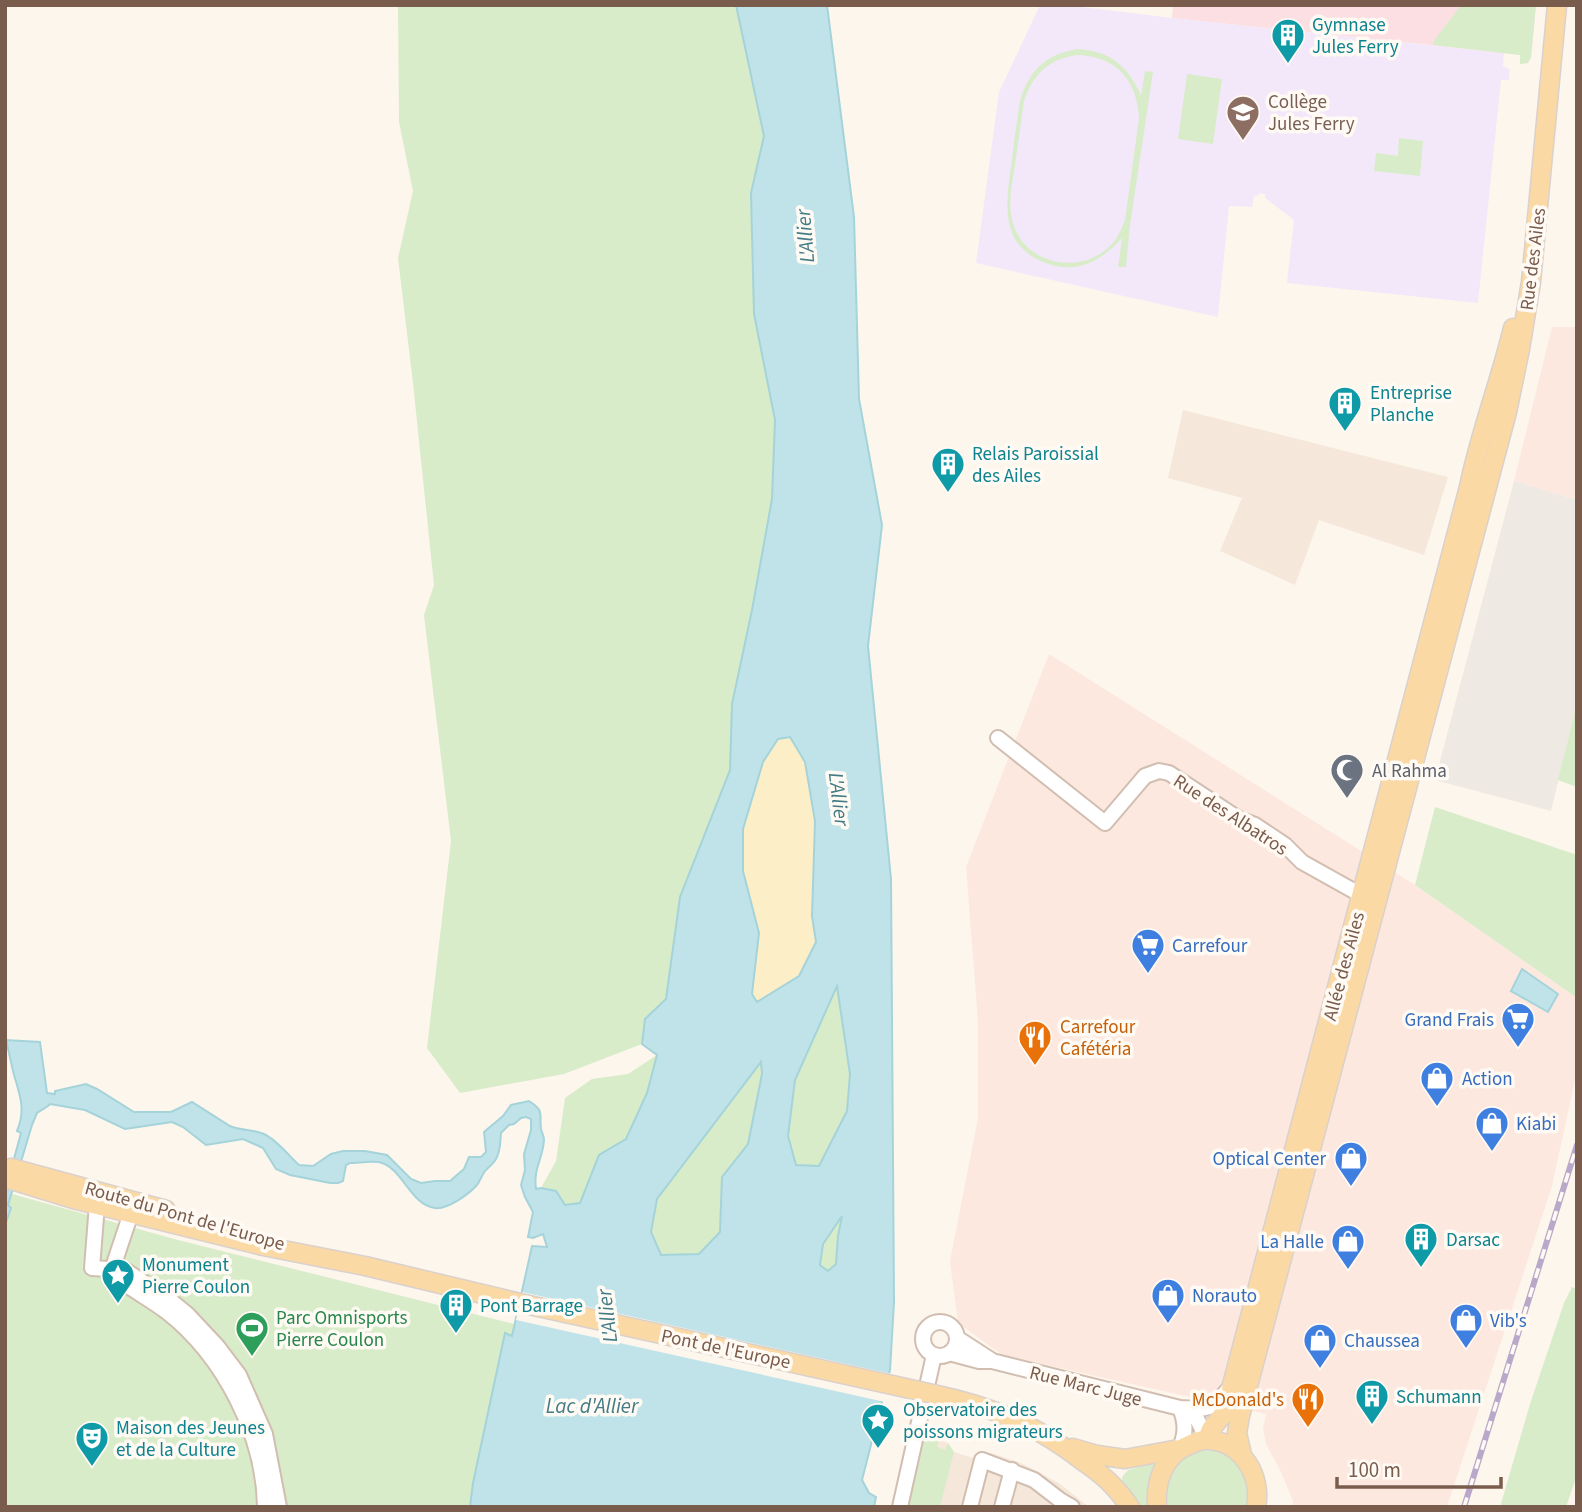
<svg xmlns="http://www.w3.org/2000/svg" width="1582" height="1512" font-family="'Source Sans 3',sans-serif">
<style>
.residential{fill:#f5e8da}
.commercial{fill:#fde8e0}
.industrial{fill:#efe9e4}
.education{fill:#f3e8fa}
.medical{fill:#fbdfe3}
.green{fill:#d8ecc9;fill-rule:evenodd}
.sand{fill:#fcefc7}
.water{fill:#bfe3e8;stroke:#a5d3da;stroke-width:2;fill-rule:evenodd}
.pier{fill:#fdf6ec}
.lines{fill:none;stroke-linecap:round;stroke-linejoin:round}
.minor-casing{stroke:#d1beb0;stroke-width:18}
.major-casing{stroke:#dad1cd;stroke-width:21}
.minor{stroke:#fff;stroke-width:14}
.major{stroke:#fbd9a5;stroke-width:18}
.rail-casing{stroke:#b9a8c9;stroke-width:6}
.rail{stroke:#fffaf3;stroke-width:3.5;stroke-dasharray:10;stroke-linecap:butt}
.major-bridge-casing{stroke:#dad1cd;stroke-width:21;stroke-linecap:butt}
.major-bridge{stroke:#fbd9a5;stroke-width:18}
.labels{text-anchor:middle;stroke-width:7;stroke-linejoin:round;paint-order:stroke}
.culture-label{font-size:19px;fill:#0d838f;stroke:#fffaf3;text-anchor:start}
.education-label{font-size:19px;fill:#785e54;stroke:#fffaf3;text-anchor:start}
.street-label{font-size:19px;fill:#7a5c4d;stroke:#fffaf3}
.worship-label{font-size:19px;fill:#5b616d;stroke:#fffaf3;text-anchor:start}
.shop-label{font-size:19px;fill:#366cbe;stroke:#fffaf3;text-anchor:start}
.food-label{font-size:19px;fill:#c56008;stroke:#fffaf3;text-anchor:start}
.leisure-label{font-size:19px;fill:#27864d;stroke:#fffaf3;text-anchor:start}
.water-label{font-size:21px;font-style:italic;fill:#437c86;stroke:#fffaf3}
</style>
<rect width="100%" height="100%" fill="#fdf6ec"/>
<path class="residential" d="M 1183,410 L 1448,477 L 1424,555 L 1319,520 L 1295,585 L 1220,551 L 1242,498 L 1168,478 Z
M 921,1435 L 948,1443 L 954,1452 L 977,1459 L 980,1452 L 991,1453 L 1021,1463 L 1059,1483 L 1089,1507 L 908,1507 L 911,1496 L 908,1495 Z"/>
<path class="commercial" d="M 1552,327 L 1577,327 L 1577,500 L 1514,481 Z
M 1049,654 L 1415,885 L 1577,998 L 1577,1071 L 1552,1186 L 1447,1507 L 1292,1507 L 1293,1501 L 1280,1470 L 1266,1444 L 1263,1429 L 1266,1414 L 1002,1355 L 958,1323 L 950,1261 L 978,1118 L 978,1022 L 966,867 Z"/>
<path class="industrial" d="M 1514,481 L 1577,500 L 1577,704 L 1551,811 L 1435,780 Z"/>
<path class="education" d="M 1040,5 L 1066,5 L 1172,18 L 1504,53 L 1503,66 L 1510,69 L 1509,80 L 1501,80 L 1478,303 L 1287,283 L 1294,220 L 1265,198 L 1265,194 L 1259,193 L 1259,195 L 1254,196 L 1252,207 L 1229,206 L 1218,317 L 976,263 L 999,92 Z"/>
<path class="medical" d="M 1173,5 L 1536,5 L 1531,57 L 1528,63 L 1520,64 L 1521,55 L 1498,52 L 1172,18 Z"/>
<path class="green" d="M 398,5 L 736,5 L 764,136 L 751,193 L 754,314 L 775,420 L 772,499 L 752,610 L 732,704 L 730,770 L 680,897 L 666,999 L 645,1019 L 642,1044 L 564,1074 L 460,1093 L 427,1048 L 451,841 L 424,615 L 434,585 L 413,383 L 398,258 L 413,191 L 399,122 Z
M 1461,5 L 1536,5 L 1531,57 L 1528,63 L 1520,64 L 1520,55 L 1433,45 L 1433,42 Z
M 1077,49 C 1110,51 1127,65 1141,95 L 1145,71 L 1153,72 L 1130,225 L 1126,267 L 1118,267 L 1122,238 C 1105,257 1083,272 1056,266 C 998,252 1005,206 1012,160 C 1014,140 1017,121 1020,101 C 1029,70 1045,55 1077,49 ZM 1077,55 C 1116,56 1137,80 1139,118 L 1125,220 C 1122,227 1120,233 1116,239 C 1088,277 1026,268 1013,223 C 1007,204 1012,184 1015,165 C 1018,144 1021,122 1024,101 C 1033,74 1049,59 1077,55 Z
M 1187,74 L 1222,79 L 1213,144 L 1178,139 Z
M 1399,138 L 1423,141 L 1420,176 L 1374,171 L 1376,153 L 1398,156 Z
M 1577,704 L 1577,787 L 1558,780 Z
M 1435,807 L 1577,855 L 1577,998 L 1415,885 Z
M 838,985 L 850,1074 L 847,1111 L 819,1166 L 796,1165 L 788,1136 L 795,1080 Z
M 657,1055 L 647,1093 L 626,1139 L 599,1155 L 580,1203 L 565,1205 L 541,1188 L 556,1161 L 565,1098 L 592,1079 L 628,1074 Z
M 761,1061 L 762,1074 L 748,1144 L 722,1177 L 720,1232 L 699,1254 L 661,1255 L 651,1232 L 657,1199 Z
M 5,1192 L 178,1240 L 514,1324 L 512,1336 L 505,1333 L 473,1483 L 470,1507 L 5,1507 Z
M 843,1213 L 838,1236 L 836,1264 L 828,1271 L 820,1265 L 823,1244 Z
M 1572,1287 L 1577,1289 L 1577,1475 L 1566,1507 L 1500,1507 L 1530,1404 L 1564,1303 Z
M 921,1435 L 939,1440 L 937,1447 L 945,1450 L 948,1443 L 954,1452 L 940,1507 L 908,1507 L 911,1496 L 908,1495 Z
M 1200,1449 C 1235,1448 1251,1474 1247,1507 L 1164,1507 L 1167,1479 L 1180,1459 Z
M 1160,1461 L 1150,1507 L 1140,1507 L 1123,1486 L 1122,1477 L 1128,1470 Z"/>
<path class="sand" d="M 790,737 L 805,762 L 815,821 L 812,916 L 816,942 L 799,976 L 757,1003 L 752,994 L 759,933 L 743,871 L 743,829 L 763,762 L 778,739 Z"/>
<path class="water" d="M 736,5 L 827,5 L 854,217 L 859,399 L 882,525 L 868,646 L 891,879 L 894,1302 L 890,1370 L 862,1480 L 869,1493 L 876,1497 L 874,1507 L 470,1507 L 473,1483 L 505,1333 L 512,1336 L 532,1246 L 547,1247 L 543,1234 L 533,1238 L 528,1237 L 533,1212 L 525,1197 L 521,1185 L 525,1170 L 524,1154 L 531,1130 L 531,1119 L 526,1117 L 521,1118 L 514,1124 L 509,1125 L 501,1133 C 500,1142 501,1150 496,1159 C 493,1164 489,1167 485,1171 C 482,1175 480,1181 477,1185 C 469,1194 447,1210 435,1208 C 411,1205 403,1170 382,1163 C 374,1160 359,1163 350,1163 L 346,1165 L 343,1181 L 338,1183 L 330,1183 L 290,1175 L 276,1169 L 263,1148 L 243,1139 L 206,1145 L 183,1127 L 172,1122 L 125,1129 L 85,1110 L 50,1104 L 48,1106 L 37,1113 L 32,1125 L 8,1205 L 11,1208 L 5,1225 L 5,1192 L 21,1133 L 17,1131 C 26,1110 20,1095 14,1075 C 11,1063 9,1052 6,1040 L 40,1042 L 47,1093 L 55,1094 L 55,1091 L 86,1084 L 97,1089 L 134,1112 L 171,1112 L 192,1102 L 230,1126 C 241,1131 253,1129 264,1134 C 277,1140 288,1155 299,1165 L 313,1166 L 331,1154 L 343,1151 L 365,1151 L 387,1155 L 411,1179 L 421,1183 L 435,1181 L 450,1181 L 464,1169 L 469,1157 L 481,1157 L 486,1152 L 484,1132 L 503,1116 L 511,1105 L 529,1101 C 545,1111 539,1114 541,1129 C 542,1133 544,1136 544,1140 C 543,1159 533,1168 536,1189 L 541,1188 L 556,1191 L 565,1205 L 580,1203 L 599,1155 L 626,1139 L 647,1093 L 657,1055 L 642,1044 L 645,1019 L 666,999 L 680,897 L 730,770 L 732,704 L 752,610 L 772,499 L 775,420 L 754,314 L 751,193 L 764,136 ZM 790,737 L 805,762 L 815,821 L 812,916 L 816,942 L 799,976 L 757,1002 L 752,994 L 759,933 L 743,871 L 743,829 L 763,762 L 778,739 ZM 837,986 L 850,1074 L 847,1111 L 819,1166 L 796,1165 L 788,1136 L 795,1080 ZM 761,1062 L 762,1074 L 748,1144 L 722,1177 L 720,1232 L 699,1254 L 661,1255 L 651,1232 L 657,1199 ZM 842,1216 L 838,1236 L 836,1264 L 828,1271 L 820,1265 L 823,1244 Z
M 1522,969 L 1558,994 L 1548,1012 L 1511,991 Z"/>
<path class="pier" d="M 522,1292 L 892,1374 L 885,1402 L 516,1320 Z"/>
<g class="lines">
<defs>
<path id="minor" d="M 998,738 L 1105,823 L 1145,776 L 1159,771 L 1169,773 L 1239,819 L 1255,825 L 1285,845 L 1302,862 L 1370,900
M 107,1204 L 97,1204 L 92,1268 L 125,1270 L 171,1301 L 188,1315 L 217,1346 L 239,1375 L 265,1434 L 279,1507
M 125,1208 L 131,1213 L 112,1270 C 114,1273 115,1277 117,1280 C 120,1283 127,1286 131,1288 C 143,1296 155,1303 167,1312 C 223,1356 264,1434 265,1507
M923 1339a17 17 0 1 1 34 0a17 17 0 1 1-34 0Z
M 957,1338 L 991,1360
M 949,1353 L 979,1361 L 992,1361 L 1180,1408 C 1212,1410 1212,1409 1232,1385
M 1180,1408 C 1186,1423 1186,1433 1180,1448
M 1192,1409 L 1202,1429 L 1203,1440
M 900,1507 L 934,1355
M 970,1507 L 982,1460 L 1034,1480 L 1060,1500 L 1072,1507
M 1002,1507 L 1012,1470"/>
<path id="major" d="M 11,1168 L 166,1210
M 5,1178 L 73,1199 L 263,1246 L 365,1266 L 520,1303
M 933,1394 C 991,1406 1037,1425 1084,1462 C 1094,1469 1105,1477 1113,1486 C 1119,1492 1125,1500 1130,1507
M 1207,1439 L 1211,1429 L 1226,1411 L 1232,1385 L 1469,487 C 1480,433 1500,382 1513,328
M 1073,1448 L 1097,1455 L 1125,1459 L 1179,1449
M 1242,1455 L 1237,1433 L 1240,1416 L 1507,412 L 1520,349 L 1531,282 L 1557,5
M 1157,1507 C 1155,1481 1164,1455 1189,1445 C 1196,1442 1202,1439 1210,1440 C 1243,1443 1262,1477 1256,1507"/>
</defs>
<use href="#minor" class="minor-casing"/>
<use href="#major" class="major-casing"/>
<use href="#minor" class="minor"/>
<use href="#major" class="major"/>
<defs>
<path id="rail" d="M 1464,1507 L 1577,1145"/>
</defs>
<use href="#rail" class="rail-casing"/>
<use href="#rail" class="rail"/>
<defs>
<path id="major-bridge" d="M 520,1303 L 933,1394"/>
</defs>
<use href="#major-bridge" class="major-bridge-casing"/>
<use href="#major-bridge" class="major-bridge"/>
</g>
<defs>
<symbol id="building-pin" viewBox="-11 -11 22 30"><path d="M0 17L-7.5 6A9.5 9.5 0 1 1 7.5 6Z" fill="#0f9aa8" stroke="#fffaf3"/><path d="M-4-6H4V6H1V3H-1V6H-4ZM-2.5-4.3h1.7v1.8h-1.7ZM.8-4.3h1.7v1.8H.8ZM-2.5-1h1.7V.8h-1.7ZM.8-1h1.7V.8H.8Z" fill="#fff"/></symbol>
<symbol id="school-pin" viewBox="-11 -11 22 30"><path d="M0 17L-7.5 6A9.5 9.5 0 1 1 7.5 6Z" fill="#8d6e63" stroke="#fffaf3"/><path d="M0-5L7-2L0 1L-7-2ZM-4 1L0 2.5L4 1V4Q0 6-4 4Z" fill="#fff"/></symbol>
<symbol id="mosque-pin" viewBox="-11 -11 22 30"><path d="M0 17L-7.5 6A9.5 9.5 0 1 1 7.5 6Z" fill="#6b7280" stroke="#fffaf3"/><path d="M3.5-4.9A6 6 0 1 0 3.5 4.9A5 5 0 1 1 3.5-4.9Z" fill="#fff"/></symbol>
<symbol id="supermarket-pin" viewBox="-11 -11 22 30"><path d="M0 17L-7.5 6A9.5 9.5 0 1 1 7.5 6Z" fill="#3f7fe0" stroke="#fffaf3"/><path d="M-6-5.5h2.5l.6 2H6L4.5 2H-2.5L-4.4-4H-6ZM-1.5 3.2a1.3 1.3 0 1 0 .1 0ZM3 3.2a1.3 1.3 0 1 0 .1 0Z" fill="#fff"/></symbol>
<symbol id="restaurant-pin" viewBox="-11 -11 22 30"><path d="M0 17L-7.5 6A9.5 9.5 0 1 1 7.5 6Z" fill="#e8710a" stroke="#fffaf3"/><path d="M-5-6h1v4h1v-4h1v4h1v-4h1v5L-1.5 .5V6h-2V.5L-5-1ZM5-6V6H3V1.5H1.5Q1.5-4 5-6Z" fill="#fff"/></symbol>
<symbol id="shop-pin" viewBox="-11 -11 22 30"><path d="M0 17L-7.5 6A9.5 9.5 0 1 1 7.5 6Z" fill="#3f7fe0" stroke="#fffaf3"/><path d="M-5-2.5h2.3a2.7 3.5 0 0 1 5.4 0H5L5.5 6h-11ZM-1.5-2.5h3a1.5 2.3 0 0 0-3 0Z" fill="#fff"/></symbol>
<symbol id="sight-pin" viewBox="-11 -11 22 30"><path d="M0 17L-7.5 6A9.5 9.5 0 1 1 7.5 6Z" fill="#0f9aa8" stroke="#fffaf3"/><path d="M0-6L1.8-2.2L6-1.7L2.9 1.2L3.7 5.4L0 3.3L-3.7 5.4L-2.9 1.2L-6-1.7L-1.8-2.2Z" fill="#fff"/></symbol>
<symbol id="stadium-pin" viewBox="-11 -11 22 30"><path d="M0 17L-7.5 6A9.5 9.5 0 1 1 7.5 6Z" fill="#2e9e5b" stroke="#fffaf3"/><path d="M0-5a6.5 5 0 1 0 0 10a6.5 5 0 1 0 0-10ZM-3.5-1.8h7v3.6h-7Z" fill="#fff"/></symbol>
<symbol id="theatre-pin" viewBox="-11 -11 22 30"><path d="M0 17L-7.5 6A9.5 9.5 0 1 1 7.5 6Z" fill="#0f9aa8" stroke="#fffaf3"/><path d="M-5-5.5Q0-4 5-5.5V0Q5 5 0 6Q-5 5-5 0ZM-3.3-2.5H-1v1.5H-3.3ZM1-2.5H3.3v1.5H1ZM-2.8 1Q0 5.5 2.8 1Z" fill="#fff"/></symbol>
</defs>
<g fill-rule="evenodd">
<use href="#building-pin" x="1269" y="16" width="38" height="52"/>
<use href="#school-pin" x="1224" y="93" width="38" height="52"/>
<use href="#building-pin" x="1326" y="384" width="38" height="52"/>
<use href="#building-pin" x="929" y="445" width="38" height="52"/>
<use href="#mosque-pin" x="1328" y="751" width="38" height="52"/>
<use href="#supermarket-pin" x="1129" y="926" width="38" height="52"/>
<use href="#supermarket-pin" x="1499" y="1000" width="38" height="52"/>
<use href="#restaurant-pin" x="1016" y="1018" width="38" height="52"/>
<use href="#shop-pin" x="1418" y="1059" width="38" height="52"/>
<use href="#shop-pin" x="1473" y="1104" width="38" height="52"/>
<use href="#shop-pin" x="1332" y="1139" width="38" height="52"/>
<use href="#building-pin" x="1402" y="1220" width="38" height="52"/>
<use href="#shop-pin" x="1329" y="1222" width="38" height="52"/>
<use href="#sight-pin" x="99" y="1256" width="38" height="52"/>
<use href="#shop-pin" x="1149" y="1276" width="38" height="52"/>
<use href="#building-pin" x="437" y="1286" width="38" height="52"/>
<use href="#shop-pin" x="1447" y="1301" width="38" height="52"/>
<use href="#stadium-pin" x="233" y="1309" width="38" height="52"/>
<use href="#shop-pin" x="1301" y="1321" width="38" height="52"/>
<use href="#building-pin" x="1353" y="1377" width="38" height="52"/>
<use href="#restaurant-pin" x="1289" y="1380" width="38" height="52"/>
<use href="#sight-pin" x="859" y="1401" width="38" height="52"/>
<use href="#theatre-pin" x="73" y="1419" width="38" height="52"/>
</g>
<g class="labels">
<g class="culture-label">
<text x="1312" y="31">Gymnase<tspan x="1312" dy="22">Jules Ferry</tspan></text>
<text x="1370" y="399">Entreprise<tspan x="1370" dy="22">Planche</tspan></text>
<text x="972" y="460">Relais Paroissial<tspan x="972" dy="22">des Ailes</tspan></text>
<text x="1446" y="1246">Darsac</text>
<text x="142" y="1271">Monument<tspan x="142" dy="22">Pierre Coulon</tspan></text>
<text x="480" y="1312">Pont Barrage</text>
<text x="1396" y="1403">Schumann</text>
<text x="903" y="1416">Observatoire des<tspan x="903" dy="22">poissons migrateurs</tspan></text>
<text x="116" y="1434">Maison des Jeunes<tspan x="116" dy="22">et de la Culture</tspan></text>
</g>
<g class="education-label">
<text x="1268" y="108">Collège<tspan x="1268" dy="22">Jules Ferry</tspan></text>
</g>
<g class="street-label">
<text transform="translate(1532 259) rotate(-83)" y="7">Rue des Ailes</text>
<text transform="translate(1231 814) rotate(33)" y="7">Rue des Albatros</text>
<text transform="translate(1343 966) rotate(-75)" y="7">Allée des Ailes</text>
<text transform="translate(185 1215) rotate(16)" y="7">Route du Pont de l'Europe</text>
<text transform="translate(726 1348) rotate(12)" y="7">Pont de l'Europe</text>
<text transform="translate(1086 1385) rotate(14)" y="7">Rue Marc Juge</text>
</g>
<g class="worship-label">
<text x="1372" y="777">Al Rahma</text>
</g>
<g class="shop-label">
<text x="1172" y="952">Carrefour</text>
<text x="1494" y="1026" text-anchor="end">Grand Frais</text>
<text x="1462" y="1085">Action</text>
<text x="1516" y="1130">Kiabi</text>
<text x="1326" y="1165" text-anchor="end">Optical Center</text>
<text x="1324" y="1248" text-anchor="end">La Halle</text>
<text x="1192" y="1302">Norauto</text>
<text x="1490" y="1327">Vib's</text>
<text x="1344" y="1347">Chaussea</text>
</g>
<g class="food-label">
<text x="1060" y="1033">Carrefour<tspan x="1060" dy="22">Cafétéria</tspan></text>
<text x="1284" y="1406" text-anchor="end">McDonald's</text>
</g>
<g class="leisure-label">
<text x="276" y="1324">Parc Omnisports<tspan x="276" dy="22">Pierre Coulon</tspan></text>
</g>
<g class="water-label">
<text transform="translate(805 236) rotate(-95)" y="7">L'Allier</text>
<text transform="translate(839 799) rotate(83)" y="7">L'Allier</text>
<text transform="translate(607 1316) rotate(-97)" y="7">L'Allier</text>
<text x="592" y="1413">Lac d'Allier</text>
</g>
</g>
<rect width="1582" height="1512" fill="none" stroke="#7a5c4d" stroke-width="14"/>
<path d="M1337 1477v10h164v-10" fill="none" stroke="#7a5c4d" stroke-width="3.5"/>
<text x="1348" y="1477" font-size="21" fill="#7a5c4d" stroke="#fffaf3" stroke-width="5" paint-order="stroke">100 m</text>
</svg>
